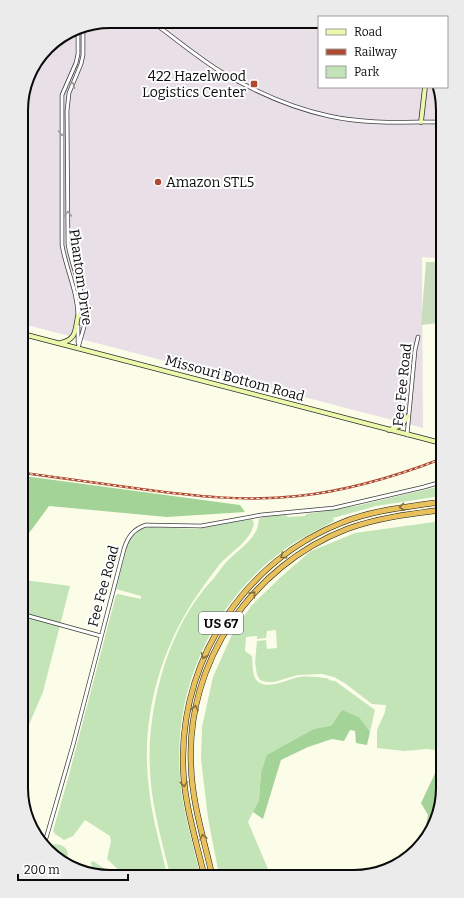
<svg xmlns="http://www.w3.org/2000/svg" width="464" height="898" font-family="Bitter,serif">
<style>
.industrial{fill:#e9dfe7}
.green{fill:#c2e4b7}
.forest{fill:#a3d397}
.cemetery{fill:#cadcbe}
.lines{fill:none;stroke-linecap:round;stroke-linejoin:round}
.street-casing{stroke:#3d3d3d;stroke-width:4.5}
.secondary-casing{stroke:#2c2c2c;stroke-width:5.5}
.highway-casing{stroke:#1b1b1b;stroke-width:6}
.street{stroke:#fff;stroke-width:3}
.secondary{stroke:#ecf8aa;stroke-width:4}
.highway{stroke:#e8c15d;stroke-width:5}
.rail-casing{stroke:#ae4a2f;stroke-width:2.5}
.rail{stroke:#fff;stroke-width:1;stroke-dasharray:3;stroke-linecap:butt}
.oneway{stroke:#9d9d9d}
.oneway2{stroke:#846f38}
.poi-dot{fill:#ae4a2f;stroke:#fff;stroke-width:1.5}
.labels{text-anchor:middle;stroke-width:4;stroke-linejoin:round;paint-order:stroke}
.shield{fill:#fff;stroke:#545454;stroke-width:1}
.shield-label{font-size:13px;font-weight:bold;fill:#0a0a0a}
.poi-label{font-size:14px;fill:#0a0a0a;stroke:#fff;text-anchor:end}
.street-label{font-size:14px;fill:#0a0a0a;stroke:#fff}
.rim{fill:none;stroke:#0a0a0a;stroke-width:2}
</style>
<rect width="100%" height="100%" fill="#fcfde9"/>
<path class="industrial" d="M 110,21 L 319,22 L 319,87 L 438,87 L 439,258 L 422,257 L 423,428 L 23,324 L 22,98 L 30,70 L 51,43 L 76,28 Z"/>
<path class="green" d="M 441,486 L 441,496 L 376,506 L 333,518 L 334,521 C 316,531 298,539 281,552 C 211,605 173,690 180,777 C 182,810 193,842 200,875 L 170,875 C 163,845 154,815 151,784 C 144,722 163,641 202,592 C 205,587 210,583 214,578 C 217,574 220,570 223,566 C 232,554 250,544 256,531 C 258,528 258,523 259,519 L 263,517 L 285,515 L 288,517 L 305,516 L 306,514 L 356,506 Z
M 252,519 L 254,523 C 251,541 232,551 220,564 C 213,573 206,582 200,591 C 160,647 140,720 149,789 C 152,818 161,847 167,875 L 125,876 L 107,859 L 111,841 L 110,836 L 85,820 L 73,836 L 64,840 L 55,834 L 53,831 L 69,775 L 116,595 L 118,594 L 141,599 L 141,596 L 116,589 L 128,543 L 132,536 L 142,529 L 150,527 L 197,529 Z
M 441,521 L 443,751 L 427,749 L 404,751 L 377,748 L 377,730 L 385,712 L 386,705 L 372,704 L 346,684 L 334,677 L 322,674 L 298,675 L 274,682 L 266,682 L 260,680 L 257,675 L 255,662 L 257,641 L 266,640 L 267,649 L 277,648 L 276,630 L 267,631 L 266,638 L 257,639 L 257,636 L 246,637 L 245,651 L 252,656 C 253,662 252,672 255,678 C 264,693 287,679 299,677 C 309,676 320,677 330,679 L 328,680 L 335,681 L 375,710 L 370,732 L 360,718 L 314,729 L 261,773 L 259,800 L 248,822 L 268,869 L 272,874 L 219,875 L 208,818 L 201,759 L 202,727 L 213,677 L 234,630 L 252,605 L 282,576 L 311,551 L 355,533 Z
M 24,580 L 70,586 L 43,692 L 25,734 Z
M 55,844 C 67,845 70,852 66,862 L 51,855 L 46,847 Z
M 93,861 L 108,871 L 112,876 L 97,876 C 96,870 91,868 91,862 Z"/>
<path class="forest" d="M 24,476 L 240,505 L 245,512 L 167,517 L 49,506 L 24,540 Z
M 342,710 L 360,718 L 370,732 L 367,745 L 356,743 L 355,731 L 350,730 L 344,741 L 332,739 L 308,747 L 281,760 L 263,819 L 253,812 L 259,800 L 261,773 L 267,755 L 314,729 L 332,725 Z
M 438,767 L 443,771 L 443,789 L 430,827 L 426,826 L 428,815 L 421,803 Z"/>
<path class="cemetery" d="M 426,262 L 439,262 L 440,323 L 421,325 Z"/>
<g class="lines">
<defs>
<path id="street" d="M 151,21 C 175,38 198,58 223,73 C 256,92 292,108 329,116 C 365,124 402,122 439,122
M 78,317 C 78,292 66,269 62,245 L 62,95 L 76,63 L 78,54 L 78,27
M 78,343 L 78,326
M 78,348 C 80,341 82,334 84,327 C 89,299 72,271 68,244 L 67,111 L 69,93 L 81,64 L 83,55 L 83,26
M 407,435 L 415,350 L 418,337
M 25,615 L 101,636
M 44,844 L 47,835 L 73,745 L 124,549 C 128,536 134,529 146,525 L 201,526 L 261,515 L 334,508 L 424,487 L 441,482"/>
<path id="secondary" d="M 421,122 L 425,87
M 23,334 L 441,443
M 61,343 C 77,339 75,330 78,316
M 389,430 L 402,425 L 408,416"/>
<path id="highway" d="M 204,875 C 195,836 182,797 183,756 C 184,655 246,561 341,523 C 373,510 407,507 441,502
M 212,875 C 204,839 192,803 191,765 C 186,663 251,566 347,529 C 377,518 409,514 441,510"/>
</defs>
<use href="#street" class="street-casing"/>
<use href="#secondary" class="secondary-casing"/>
<use href="#highway" class="highway-casing"/>
<use href="#street" class="street"/>
<use href="#secondary" class="secondary"/>
<use href="#highway" class="highway"/>
<defs>
<path id="rail" d="M 24,473 C 63,478 102,484 141,489 C 193,496 245,502 298,496 C 347,491 394,477 441,459"/>
</defs>
<use href="#rail" class="rail-casing"/>
<use href="#rail" class="rail"/>
</g>
<defs><path id="oneway-chevron" d="M-2-3.5L2.5 0L-2 3.5" fill="none" stroke-width="1.6" stroke-linecap="round" stroke-linejoin="round"/></defs>
<g class="oneway">
<use href="#oneway-chevron" transform="translate(72 85) rotate(-69)"/>
<use href="#oneway-chevron" transform="translate(62 133) rotate(90)"/>
<use href="#oneway-chevron" transform="translate(68 214) rotate(-90)"/>
</g>
<g class="oneway2">
<use href="#oneway-chevron" transform="translate(402 507) rotate(172)"/>
<use href="#oneway-chevron" transform="translate(283 556) rotate(143)"/>
<use href="#oneway-chevron" transform="translate(253 594) rotate(-48)"/>
<use href="#oneway-chevron" transform="translate(204 656) rotate(113)"/>
<use href="#oneway-chevron" transform="translate(195 708) rotate(-79)"/>
<use href="#oneway-chevron" transform="translate(184 784) rotate(84)"/>
<use href="#oneway-chevron" transform="translate(203 837) rotate(-104)"/>
</g>
<g class="poi-dot">
<rect x="250" y="80" width="8" height="8" rx="2"/>
<circle cx="158" cy="182" r="4"/>
</g>
<g class="labels">
<rect class="shield" x="199" y="612" width="44" height="22" rx="3"/>
<g class="shield-label">
<text x="221" y="628">US 67</text>
</g>
<g class="poi-label">
<text x="246" y="81">422 Hazelwood<tspan x="246" dy="16">Logistics Center</tspan></text>
<text x="166" y="187" text-anchor="start">Amazon STL5</text>
</g>
<g class="street-label">
<text transform="translate(81 277) rotate(82)" y="5">Phantom Drive</text>
<text transform="translate(235 378) rotate(15)" y="5">Missouri Bottom Road</text>
<text transform="translate(402 385) rotate(-84)" y="5">Fee Fee Road</text>
<text transform="translate(103 586) rotate(-75)" y="5">Fee Fee Road</text>
</g>
</g>
<path d="M0 0H464V898H0ZM110 28H354A82 82 0 0 1 436 110V788A82 82 0 0 1 354 870H110A82 82 0 0 1 28 788V110A82 82 0 0 1 110 28Z" fill="#ebebeb" fill-rule="evenodd"/>
<path class="rim" d="M110 28H354A82 82 0 0 1 436 110V788A82 82 0 0 1 354 870H110A82 82 0 0 1 28 788V110A82 82 0 0 1 110 28Z"/>
<rect x="318" y="16" width="130" height="72" fill="#ffffff" stroke="#9d9d9d"/>
<rect x="326" y="29" width="20" height="6" fill="#ecf8aa" stroke="#9d9d9d"/>
<text x="354" y="36" font-size="12" fill="#0a0a0a">Road</text>
<rect x="326" y="49" width="20" height="6" fill="#ae4a2f" stroke="#9d9d9d"/>
<text x="354" y="56" font-size="12" fill="#0a0a0a">Railway</text>
<rect x="326" y="66" width="20" height="12" fill="#c2e4b7" stroke="#9d9d9d"/>
<text x="354" y="76" font-size="12" fill="#0a0a0a">Park</text>
<path d="M18 874v6h110v-6" fill="none" stroke="#0a0a0a" stroke-width="2"/>
<text x="24" y="874" font-size="12" fill="#0a0a0a" stroke="#ffffff" stroke-width="3" paint-order="stroke">200 m</text>
</svg>
